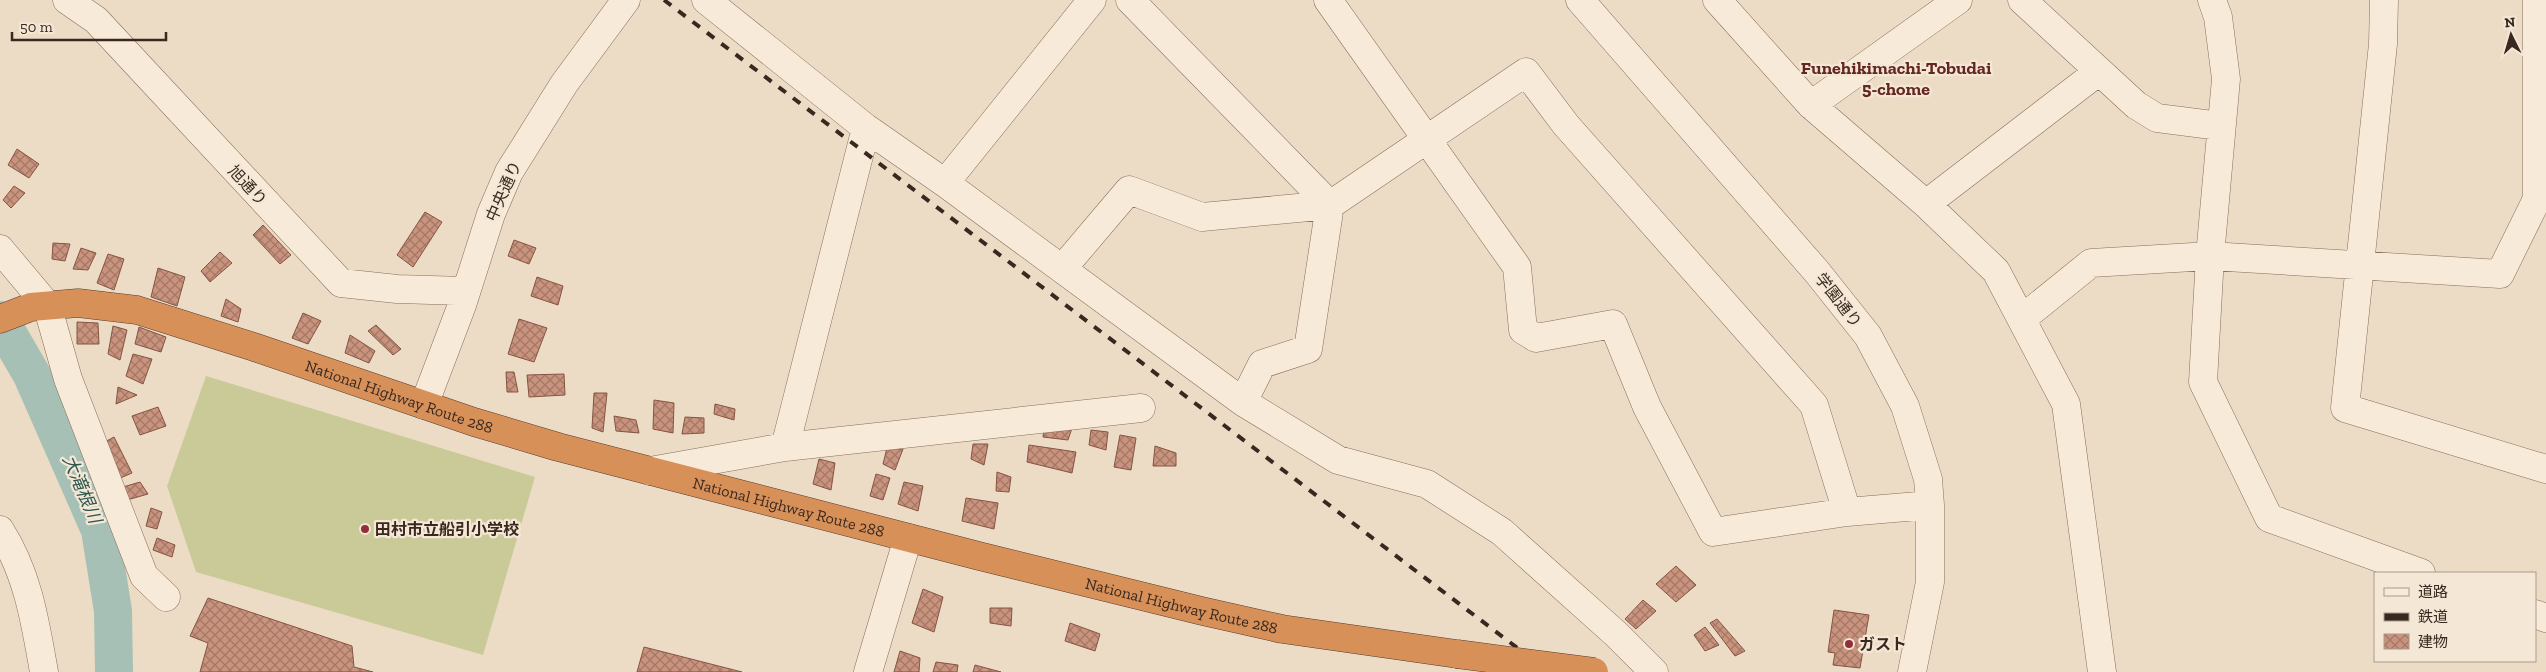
<svg xmlns="http://www.w3.org/2000/svg" width="2546" height="672" font-family="'Zilla Slab','Noto Sans JP',serif">
<style>
.pitch{fill:#caca99}
.lines{fill:none;stroke-linecap:round;stroke-linejoin:round}
.river{stroke:#a7c0b5;stroke-width:38}
.building{fill:url(#building-cross-hatch);stroke:#855443}
.minor-casing{stroke:#876d5c;stroke-width:29}
.highway-casing{stroke:#553c30;stroke-width:29}
.minor{stroke:#f8ead8;stroke-width:28}
.highway{stroke:#d89059;stroke-width:28}
.rail{stroke:#38281f;stroke-width:4;stroke-dasharray:9 9;stroke-linecap:butt}
.highway-bridge-casing{stroke:#553c30;stroke-width:29;stroke-linecap:butt}
.highway-bridge{stroke:#d89059;stroke-width:28}
.poi-dot{fill:#942e3c;stroke:#f4e7d5;stroke-width:2}
.labels{text-anchor:middle;stroke-width:4.5;stroke-linejoin:round;paint-order:stroke}
.street-label{font-size:16px;fill:#38281f;stroke:#f4e7d5}
.poi-label{font-size:16px;font-weight:bold;fill:#38281f;stroke:#f4e7d5;text-anchor:start}
.neighbourhood-label{font-size:18px;font-weight:bold;fill:#632620;stroke:#f4e7d5}
.water-label{font-size:18px;font-style:italic;fill:#2f574f;stroke:#f4e7d5}
</style>
<defs>
<pattern id="building-cross-hatch" width="8" height="8" patternUnits="userSpaceOnUse" patternTransform="scale(1.25)"><rect width="8" height="8" fill="#c9937d"/><path d="M0 0l8 8M0 8l8-8" fill="none" stroke="#a47866"/></pattern>
</defs>
<rect width="100%" height="100%" fill="#eddcc5"/>
<path class="pitch" d="M 206,376 L 535,477 L 483,655 L 196,572 L 167,486 Z"/>
<g class="lines">
<path class="river" d="M 0,320 L 32,375 L 100,530 L 113,611 L 114,672"/>
</g>
<path class="building" d="M 17,149 L 39,164 L 29,178 L 8,165 Z
M 14,186 L 25,193 L 11,208 L 3,200 Z
M 425,212 L 442,222 L 413,267 L 397,255 Z
M 263,225 L 291,255 L 280,264 L 253,235 Z
M 514,240 L 536,248 L 529,264 L 508,256 Z
M 53,243 L 70,244 L 65,261 L 52,259 Z
M 81,248 L 96,253 L 88,270 L 73,269 Z
M 220,252 L 232,263 L 210,282 L 201,271 Z
M 108,254 L 124,259 L 114,290 L 97,283 Z
M 158,268 L 185,277 L 177,306 L 151,297 Z
M 537,277 L 563,286 L 558,305 L 531,296 Z
M 226,299 L 241,309 L 238,322 L 221,316 Z
M 303,313 L 321,321 L 308,344 L 292,338 Z
M 519,319 L 547,328 L 534,362 L 508,354 Z
M 77,322 L 98,323 L 99,344 L 77,344 Z
M 376,325 L 401,349 L 393,355 L 368,331 Z
M 113,326 L 127,330 L 120,360 L 108,354 Z
M 139,327 L 166,337 L 161,352 L 135,344 Z
M 350,335 L 375,351 L 369,363 L 345,353 Z
M 133,354 L 152,359 L 143,384 L 126,376 Z
M 506,372 L 514,372 L 518,392 L 507,392 Z
M 564,374 L 565,395 L 529,397 L 527,375 Z
M 118,387 L 137,395 L 116,404 Z
M 594,393 L 607,393 L 603,432 L 592,428 Z
M 654,400 L 674,403 L 673,433 L 653,429 Z
M 715,404 L 735,409 L 734,420 L 714,414 Z
M 158,407 L 166,426 L 140,435 L 132,416 Z
M 614,416 L 636,420 L 639,433 L 616,431 Z
M 685,417 L 704,418 L 704,433 L 682,434 Z
M 1072,428 L 1068,440 L 1043,437 L 1044,429 Z
M 1091,430 L 1108,432 L 1106,450 L 1089,445 Z
M 1120,435 L 1136,438 L 1131,470 L 1114,467 Z
M 114,437 L 132,473 L 118,479 L 101,444 Z
M 973,444 L 988,444 L 984,465 L 971,459 Z
M 1029,445 L 1076,452 L 1072,473 L 1027,462 Z
M 1155,446 L 1176,453 L 1176,466 L 1153,466 Z
M 887,448 L 903,449 L 895,470 L 883,464 Z
M 819,459 L 835,463 L 831,490 L 813,484 Z
M 997,472 L 1011,477 L 1009,492 L 996,491 Z
M 876,474 L 890,478 L 883,500 L 870,496 Z
M 140,482 L 148,494 L 127,500 L 123,487 Z
M 904,482 L 923,486 L 918,511 L 898,504 Z
M 966,498 L 998,503 L 994,529 L 962,521 Z
M 151,508 L 162,512 L 157,529 L 146,526 Z
M 157,538 L 175,545 L 172,557 L 153,550 Z
M 1676,566 L 1696,585 L 1676,602 L 1656,584 Z
M 923,589 L 943,597 L 934,632 L 912,623 Z
M 208,598 L 352,646 L 354,667 L 373,672 L 200,672 L 208,643 L 190,636 Z
M 1643,600 L 1656,611 L 1636,629 L 1625,619 Z
M 990,608 L 1012,608 L 1011,626 L 990,623 Z
M 1834,610 L 1869,615 L 1860,668 L 1833,665 L 1835,653 L 1828,652 Z
M 1717,619 L 1745,651 L 1735,656 L 1710,623 Z
M 1070,623 L 1100,634 L 1095,651 L 1065,641 Z
M 1705,627 L 1719,645 L 1705,651 L 1694,635 Z
M 644,647 L 742,672 L 637,672 Z
M 900,651 L 920,658 L 919,672 L 894,672 Z
M 936,662 L 958,665 L 957,672 L 933,672 Z
M 975,665 L 1001,672 L 973,672 Z"/>
<g class="lines">
<defs>
<path id="minor" d="M 67,0 L 96,20 L 341,283 L 397,289 L 465,291
M 706,0 L 866,128 L 945,183 L 1243,402 L 1338,460 L 1427,484 L 1502,532 L 1616,634 L 1654,672
M 1130,0 L 1330,205
M 1328,0 L 1517,267 L 1523,330 L 1536,338 L 1613,324 L 1647,407 L 1713,532 L 1847,512 L 1930,505
M 1580,0 L 1817,272 L 1868,336 L 1905,406 L 1928,479 L 1930,505 L 1930,582 L 1912,672
M 1717,0 L 1811,105 L 1926,204 L 1996,271 L 2066,404 L 2102,672
M 2022,0 L 2136,105 L 2157,118 L 2220,126
M 2212,0 L 2218,17 L 2226,79 L 2210,256 L 2500,274 L 2537,199 L 2537,0
M 2384,0 L 2383,44 L 2345,408 L 2546,469
M 1811,105 L 1958,0
M 945,183 L 1092,0
M 1926,204 L 2098,72
M 0,249 L 47,305 L 68,379 L 144,576 L 166,597
M 1062,269 L 1129,190 L 1202,217 L 1330,205 L 1526,72 L 1566,125 L 1814,405 L 1847,512
M 2023,318 L 2091,263 L 2210,256 L 2203,382 L 2269,518 L 2421,573
M 1243,402 L 1262,364 L 1308,349 L 1330,205
M 424,405 L 462,305 L 491,214 L 509,172 L 564,84 L 626,0
M 785,447 L 866,128
M 650,471 L 785,447 L 1141,408
M 0,530 C 28,574 35,621 44,672
M 2535,614 L 2546,618
M 868,672 L 908,538"/>
<g id="highway">
<path id="s1" d="M 0,319 L 31,307 L 78,303 L 137,310 L 254,347 L 474,422 L 558,447 L 979,556 L 1202,611 L 1282,629 L 1457,654"/>
</g>
</defs>
<use href="#minor" class="minor-casing"/>
<use href="#highway" class="highway-casing"/>
<use href="#minor" class="minor"/>
<use href="#highway" class="highway"/>
<path class="rail" d="M 664,0 L 1549,672"/>
<defs>
<path id="highway-bridge" d="M 1457,654 L 1594,672"/>
</defs>
<use href="#highway-bridge" class="highway-bridge-casing"/>
<use href="#highway-bridge" class="highway-bridge"/>
</g>
<g class="poi-dot">
<circle cx="365" cy="529" r="5"/>
<circle cx="1849" cy="644" r="5"/>
</g>
<g class="labels">
<g class="street-label">
<text transform="translate(248 185) rotate(47)" y="6">旭通り</text>
<text transform="translate(503 191) rotate(-66)" y="6">中央通り</text>
<text transform="translate(1839 300) rotate(52)" y="6">学園通り</text>
<text dy="6" stroke="none"><textPath href="#s1" startOffset="416">National Highway Route 288</textPath></text>
<text dy="6" stroke="none"><textPath href="#s1" startOffset="821">National Highway Route 288</textPath></text>
<text dy="6" stroke="none"><textPath href="#s1" startOffset="1226">National Highway Route 288</textPath></text>
</g>
<g class="poi-label">
<text x="375" y="535">田村市立船引小学校</text>
<text x="1859" y="650">ガスト</text>
</g>
<g class="neighbourhood-label">
<text x="1896" y="74">Funehikimachi-Tobudai<tspan x="1896" dy="21">5-chome</tspan></text>
</g>
<g class="water-label">
<text transform="translate(82 489) rotate(67)" y="6">大滝根川</text>
</g>
</g>
<rect x="2374" y="572" width="162" height="90" fill="#f4e7d5" stroke="#a99b8c"/>
<rect x="2384" y="588" width="25" height="8" fill="#f8ead8" stroke="#a99b8c"/>
<text x="2418" y="597" font-size="15" fill="#38281f">道路</text>
<rect x="2384" y="613" width="25" height="8" fill="#38281f" stroke="#a99b8c"/>
<text x="2418" y="622" font-size="15" fill="#38281f">鉄道</text>
<rect x="2384" y="634" width="25" height="15" fill="url(#building-cross-hatch)" stroke="#a99b8c"/>
<text x="2418" y="647" font-size="15" fill="#38281f">建物</text>
<g transform="translate(2511 35) rotate(355)" stroke="#f4e7d5" stroke-width="4" paint-order="stroke">
<path d="M0-4L9 19L0 12L-9 19Z" fill="#38281f"/>
<text y="-8" font-size="14" font-weight="bold" text-anchor="middle" fill="#38281f">N</text>
</g>
<path d="M12 32v8h154v-8" fill="none" stroke="#38281f" stroke-width="2.5"/>
<text x="20" y="32" font-size="15" fill="#38281f" stroke="#f4e7d5" stroke-width="4" paint-order="stroke">50 m</text>
</svg>
